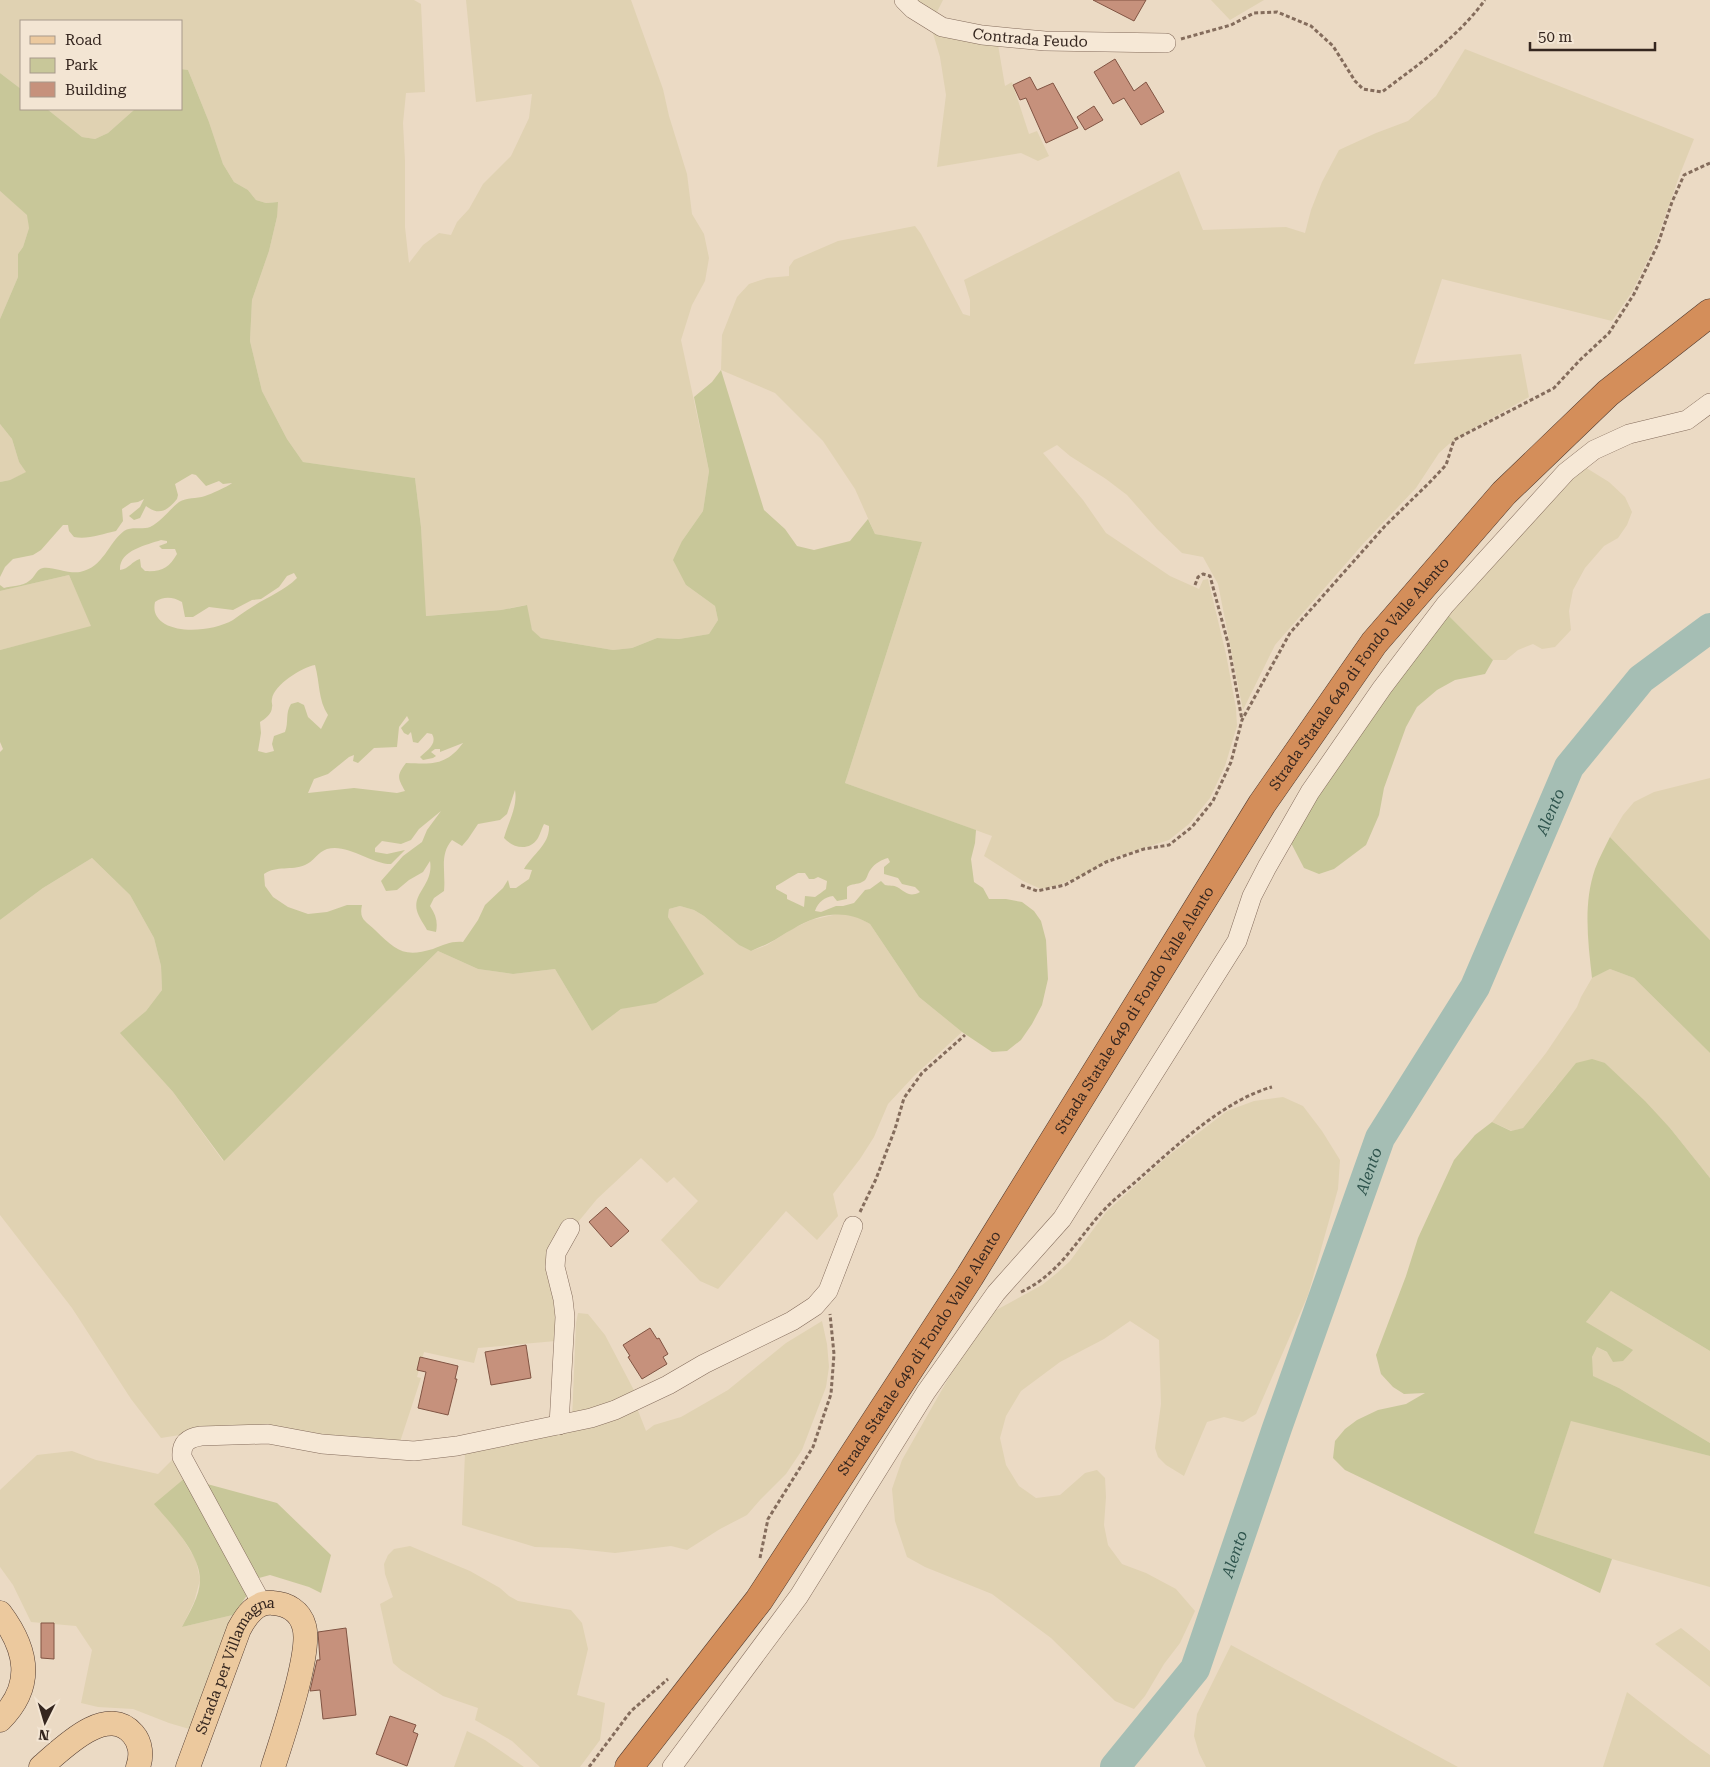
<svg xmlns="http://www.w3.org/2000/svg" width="1710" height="1767" font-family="'Roboto Serif',serif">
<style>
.farmland{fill:#e0d2b2}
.green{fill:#c8c799;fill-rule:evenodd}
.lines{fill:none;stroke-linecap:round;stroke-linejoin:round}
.river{stroke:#a5beb4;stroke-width:30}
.building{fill:#c6917c;stroke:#815443}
.minor-casing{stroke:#846c5c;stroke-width:20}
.major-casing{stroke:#523b30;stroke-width:25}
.highway-casing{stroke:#523b30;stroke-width:29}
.path{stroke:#846c5c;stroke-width:3;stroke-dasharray:4 2.5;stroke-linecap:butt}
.minor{stroke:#f6e8d6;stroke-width:19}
.major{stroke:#ecc99e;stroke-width:24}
.highway{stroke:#d48e5a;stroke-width:28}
.labels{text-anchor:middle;stroke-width:4;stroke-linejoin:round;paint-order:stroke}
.street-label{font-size:15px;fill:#35261f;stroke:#f3e5d3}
.water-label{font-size:16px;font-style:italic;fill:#2f544d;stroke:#f3e5d3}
</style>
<rect width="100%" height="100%" fill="#ebdac4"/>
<path class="farmland" d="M 0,0 L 414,0 L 421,4 L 425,92 L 406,93 L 403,123 L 405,161 L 405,227 L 409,263 L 423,245 L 439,233 L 451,235 L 457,222 L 469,209 L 483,184 L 511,156 L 529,118 L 532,94 L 476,102 L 466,0 L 631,0 L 663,89 L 669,116 L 687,174 L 692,214 L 704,234 L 709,258 L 705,281 L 692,305 L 681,340 L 709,471 L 703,511 L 682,541 L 686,585 L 715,606 L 718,620 L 709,634 L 679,639 L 657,638 L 632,648 L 613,650 L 541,638 L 532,631 L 526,605 L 501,610 L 425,616 L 421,527 L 415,478 L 303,462 L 287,439 L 262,391 L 250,341 L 252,300 L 269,251 L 277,217 L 277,202 L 266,203 L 256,200 L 248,190 L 234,182 L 223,164 L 209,122 L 188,70 L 181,69 L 181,21 L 21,21 L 21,89 L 0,73 Z
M 914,0 L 943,0 L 935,16 Z
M 1211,0 L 1264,0 L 1230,20 Z
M 932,30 L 997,39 L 1005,86 L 1012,82 L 1029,134 L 1037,131 L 1049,156 L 1038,161 L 1021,153 L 937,167 L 946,95 L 940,57 Z
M 1465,49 L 1694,139 L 1680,174 L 1655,245 L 1632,292 L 1612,321 L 1442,279 L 1414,364 L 1521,354 L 1529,397 L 1467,432 L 1449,444 L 1439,453 L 1416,488 L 1363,544 L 1275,645 L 1243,710 L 1218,584 L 1203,557 L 1182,553 L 1157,529 L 1127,495 L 1106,479 L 1070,456 L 1057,445 L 1043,453 L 1083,500 L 1106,533 L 1170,576 L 1199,589 L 1203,580 L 1208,579 L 1226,654 L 1236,708 L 1237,726 L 1225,766 L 1210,798 L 1189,824 L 1169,840 L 1115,857 L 1083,875 L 1059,885 L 1041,889 L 1023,881 L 984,856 L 992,836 L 845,783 L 922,542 L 875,534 L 855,489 L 823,441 L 775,393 L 721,370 L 722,335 L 737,297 L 749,284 L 767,278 L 789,276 L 789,267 L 794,260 L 838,241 L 915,226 L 921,234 L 963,314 L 970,316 L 970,300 L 964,280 L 1179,171 L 1203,230 L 1286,227 L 1305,233 L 1311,210 L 1322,182 L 1339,150 L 1376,133 L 1408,121 L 1436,96 Z
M 47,109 L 135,109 L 108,133 L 95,139 L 82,137 Z
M 0,191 L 28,215 L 29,228 L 23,247 L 18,254 L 18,277 L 0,319 Z
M 0,424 L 12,439 L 19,462 L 27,472 L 10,480 L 0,482 Z
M 1580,464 L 1609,482 L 1625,497 L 1632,512 L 1627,525 L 1618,538 L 1604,546 L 1585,568 L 1573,590 L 1569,611 L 1571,630 L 1555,647 L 1542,649 L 1533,644 L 1518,650 L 1506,660 L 1493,660 L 1445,612 Z
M 69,575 L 92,627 L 0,650 L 0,591 Z
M 1710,778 L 1710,940 L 1610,837 L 1623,815 L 1634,802 L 1654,792 Z
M 92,858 L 130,895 L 154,938 L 161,966 L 162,990 L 146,1011 L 121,1033 L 173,1092 L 223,1161 L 438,951 L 478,969 L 513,974 L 555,969 L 592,1031 L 621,1009 L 633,1006 L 703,974 L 668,917 L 669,909 L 680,906 L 694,910 L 704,916 L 739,945 L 751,951 L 767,945 L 792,929 L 811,920 L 842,913 L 858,917 L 870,924 L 919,997 L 962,1032 L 914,1076 L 888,1104 L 874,1137 L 860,1159 L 833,1194 L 838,1216 L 817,1240 L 786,1211 L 718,1289 L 700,1281 L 661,1240 L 698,1201 L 674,1177 L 667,1183 L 641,1158 L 597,1199 L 555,1250 L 556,1341 L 478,1348 L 474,1363 L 424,1352 L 417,1377 L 421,1378 L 398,1448 L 211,1430 L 161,1438 L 131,1399 L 72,1308 L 0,1215 L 0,920 L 43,888 Z
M 1610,969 L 1634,978 L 1710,1053 L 1710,1178 L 1670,1128 L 1605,1063 L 1556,1087 L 1523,1128 L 1512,1131 L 1492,1122 L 1546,1053 L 1577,1007 L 1581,997 L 1592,978 Z
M 1283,1097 L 1303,1106 L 1322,1131 L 1340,1160 L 1338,1189 L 1308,1295 L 1256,1414 L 1243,1422 L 1224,1417 L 1207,1422 L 1184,1476 L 1166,1465 L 1158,1457 L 1155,1448 L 1161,1404 L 1159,1340 L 1130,1321 L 1104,1339 L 1060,1362 L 1021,1391 L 1006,1416 L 1000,1438 L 1006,1465 L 1019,1486 L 1036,1498 L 1060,1495 L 1085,1473 L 1097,1470 L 1105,1478 L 1106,1497 L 1104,1525 L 1108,1545 L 1122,1564 L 1146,1573 L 1176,1589 L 1195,1611 L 1180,1643 L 1164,1664 L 1145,1696 L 1134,1709 L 1115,1701 L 1051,1638 L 992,1594 L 925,1567 L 907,1557 L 895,1521 L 892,1489 L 902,1460 L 948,1379 L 989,1314 L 1042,1285 L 1057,1273 L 1070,1261 L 1106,1212 L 1168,1156 L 1227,1111 L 1254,1101 Z
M 1611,1291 L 1710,1351 L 1710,1443 L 1619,1388 L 1592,1376 L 1592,1357 L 1597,1347 L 1623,1361 L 1586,1322 Z
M 578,1313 L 588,1314 L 605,1335 L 637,1396 L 572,1420 L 576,1323 Z
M 822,1321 L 827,1344 L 829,1367 L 826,1387 L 802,1450 L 786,1474 L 760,1500 L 747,1515 L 720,1529 L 687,1550 L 671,1546 L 615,1553 L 568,1548 L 535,1547 L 462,1525 L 465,1453 L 567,1433 L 608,1422 L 637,1408 L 646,1431 L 654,1425 L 681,1417 L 728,1390 L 786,1343 Z
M 1571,1420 L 1710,1456 L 1710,1587 L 1612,1559 L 1534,1533 Z
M 72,1451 L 96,1460 L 158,1474 L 173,1459 L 185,1478 L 180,1534 L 196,1560 L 200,1580 L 194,1602 L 182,1627 L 237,1614 L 196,1731 L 169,1723 L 133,1709 L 98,1707 L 81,1703 L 92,1650 L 76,1626 L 31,1622 L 13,1585 L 0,1567 L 0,1490 L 37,1455 Z
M 410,1546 L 470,1571 L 500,1588 L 509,1596 L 518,1601 L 571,1610 L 582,1623 L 588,1649 L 577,1695 L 605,1703 L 600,1740 L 580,1767 L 540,1767 L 512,1741 L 475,1720 L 478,1708 L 443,1696 L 401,1670 L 393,1663 L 380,1604 L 393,1597 L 385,1574 L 384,1564 L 388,1555 L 394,1549 Z
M 1681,1628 L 1710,1651 L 1710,1687 L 1655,1644 Z
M 1231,1645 L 1458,1767 L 1206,1767 L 1199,1753 L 1194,1736 L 1197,1714 Z
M 1627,1692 L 1690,1741 L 1710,1755 L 1710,1767 L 1603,1767 Z
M 467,1731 L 485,1740 L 524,1767 L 454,1767 Z"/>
<path class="green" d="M 181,69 L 188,70 L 209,122 L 223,164 L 234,182 L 248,190 L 256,200 L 266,203 L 278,202 L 277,217 L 269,251 L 252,300 L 250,341 L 262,391 L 287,439 L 303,462 L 415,478 L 421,527 L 426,616 L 501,610 L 527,605 L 532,630 L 541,638 L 613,650 L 632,648 L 657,638 L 679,639 L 709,634 L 718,620 L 715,606 L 686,585 L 673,560 L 682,541 L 703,511 L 709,471 L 694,397 L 712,382 L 721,370 L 764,510 L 785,529 L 797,546 L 814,550 L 850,541 L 868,519 L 875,534 L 922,542 L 845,783 L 976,830 L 975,843 L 971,859 L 974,882 L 983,888 L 989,899 L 1006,899 L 1022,902 L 1034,911 L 1041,921 L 1046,940 L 1048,979 L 1042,1005 L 1032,1024 L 1021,1040 L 1007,1051 L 992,1052 L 962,1032 L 919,997 L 870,924 C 844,908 818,914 793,929 C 785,933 777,939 769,943 C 763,946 757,948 751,951 L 739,945 L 704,916 L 694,910 L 680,906 L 669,909 L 668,917 L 704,974 L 656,1003 L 621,1009 L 592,1031 L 555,969 L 513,974 L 478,969 L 438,951 L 224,1161 L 173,1092 L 120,1033 L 146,1011 L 162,990 L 161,966 L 154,938 L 130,895 L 92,858 L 43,888 L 0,920 L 0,752 L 3,749 L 0,742 L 0,650 L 91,626 L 69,575 L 0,591 L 0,585 L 4,588 C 11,586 23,586 29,581 C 35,578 36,569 43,568 C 51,566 68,574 80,572 C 104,567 108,543 124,531 C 131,526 142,530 150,527 C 162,521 169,510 179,502 C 187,497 196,499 205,496 C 211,494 227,487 232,483 L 223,484 L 219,481 L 206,486 L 196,475 L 192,474 L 175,484 L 178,495 L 177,499 C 167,511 159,516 146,506 L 140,518 L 134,520 L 129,516 L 140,507 L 144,499 L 138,502 L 131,503 L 122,509 L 123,521 L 116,531 C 102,534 87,540 74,537 L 69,531 L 68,525 L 63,525 L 41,550 L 33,555 L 13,559 L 5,567 L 0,577 L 0,482 L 10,480 L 26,472 L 19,462 L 12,439 L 0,424 L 0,319 L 18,277 L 18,254 L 23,247 L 29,228 L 27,215 L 0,191 L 0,73 L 21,89 L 21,109 L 47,109 L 82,137 L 95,139 L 108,133 L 135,109 L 181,109 ZM 161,540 L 167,541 L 167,543 L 159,546 L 162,549 L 175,549 L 177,554 C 169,568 162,572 145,571 L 141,567 L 140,559 C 132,561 129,569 120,570 C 119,550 147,545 161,540 ZM 294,573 L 297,578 C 284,591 267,597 252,607 C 245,611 239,616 233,620 C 215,630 183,634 165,624 C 156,618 153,612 155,602 C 164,596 173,597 182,602 L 185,617 L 193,617 L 209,607 L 233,610 L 252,600 L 261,599 L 279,587 L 287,576 ZM 315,665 C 320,683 318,700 328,715 L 321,729 L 308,717 L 304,705 L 298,702 L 291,704 C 285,713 289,722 285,732 L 274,736 L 272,744 L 274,751 L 266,753 L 258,751 L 261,733 L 260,722 C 265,719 272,714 272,707 C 273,705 271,702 272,699 C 274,685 302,667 315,665 ZM 407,716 L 409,720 L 401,728 L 404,733 L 408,735 L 411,732 L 413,742 L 418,743 L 427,733 L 432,734 C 438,744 426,751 420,757 L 423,760 L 433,758 L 436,756 L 431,752 L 435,749 L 440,749 L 440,752 L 463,743 C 446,766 432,764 406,763 C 396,776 398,778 405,791 L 397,793 L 354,788 L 308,793 L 314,779 L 328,774 L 349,757 L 354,755 L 353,761 L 358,763 L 374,748 L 397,747 L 399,727 ZM 515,790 C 518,806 508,823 504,838 C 513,848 529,852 538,838 C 540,834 542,828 544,824 L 549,826 C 550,844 533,854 524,869 L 532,870 L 529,879 L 516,888 L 510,888 L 508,880 L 503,888 L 485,905 L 478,920 L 463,942 C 451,941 444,945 433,949 C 403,958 396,950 375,930 C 365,920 359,920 362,905 L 347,905 L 327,912 L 308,914 L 288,907 L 273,897 L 265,886 L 264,874 C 277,865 291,871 305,865 C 313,862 318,852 327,849 C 347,843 371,864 391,864 L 405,850 L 387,854 L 375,852 L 375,848 L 382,841 L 401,844 L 411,840 L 419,829 L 441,811 L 427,830 L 422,842 L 403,856 L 381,881 L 386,891 L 397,890 L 409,880 L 423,872 L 430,861 C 434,884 412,893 417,911 C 419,918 424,924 427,930 L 436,932 C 438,922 436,915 430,906 L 434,898 L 444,891 C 446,872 439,855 452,840 L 462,846 L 468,839 L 478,824 L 500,820 L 507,814 ZM 888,858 L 890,862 L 884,867 L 884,874 L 898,878 L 902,884 L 915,887 L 920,892 C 909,898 906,892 897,887 C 894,885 889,886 885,885 L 881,881 L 870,889 L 865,890 L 854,903 L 843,906 L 836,906 L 821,912 L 815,911 C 818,902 825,897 833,896 L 837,901 L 847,899 L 847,887 C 852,883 857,885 862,882 C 868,880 867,873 871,869 C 874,864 883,859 888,858 ZM 798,873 L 805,873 L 809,879 L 814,879 L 818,877 L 827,881 L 826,889 C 823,891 817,896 815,897 L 805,896 L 804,907 L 787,899 L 787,895 L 776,889 L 776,886 C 784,882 790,877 798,873 Z
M 1445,612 L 1493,660 L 1485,674 L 1455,680 L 1437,690 L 1417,707 L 1406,727 L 1384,788 L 1379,815 L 1366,845 L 1334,869 L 1319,874 L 1304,868 L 1290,841 L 1355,732 Z
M 1610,837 L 1710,940 L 1710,1053 L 1634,978 L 1610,969 L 1592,978 C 1588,942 1583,904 1595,869 C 1599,858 1605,847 1610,837 Z
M 1592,1059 L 1605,1063 L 1645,1101 L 1670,1128 L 1710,1178 L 1710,1351 L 1611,1291 L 1586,1322 L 1633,1350 L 1623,1361 L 1613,1362 L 1607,1352 L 1597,1347 L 1592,1357 L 1593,1376 L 1619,1388 L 1710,1443 L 1710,1456 L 1571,1421 L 1534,1533 L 1612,1559 L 1600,1593 L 1345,1470 L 1333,1458 L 1335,1441 L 1345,1429 L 1357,1420 L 1378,1410 L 1406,1404 L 1425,1393 L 1404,1394 L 1393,1387 L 1381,1374 L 1376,1355 L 1406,1276 L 1418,1238 L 1454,1160 L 1475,1135 L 1492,1122 L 1511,1131 L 1523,1128 L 1576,1063 Z
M 185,1478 L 277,1503 L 331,1555 L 321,1593 L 309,1587 L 270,1575 L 259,1578 L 243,1601 L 237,1614 L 182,1627 C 189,1613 200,1596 200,1580 C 200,1553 171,1524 154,1504 Z"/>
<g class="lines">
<path class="river" id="s1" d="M 1115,1767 L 1195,1669 L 1277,1428 L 1380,1138 L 1475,987 L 1569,767 L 1641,679 L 1710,628"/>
</g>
<path class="building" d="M 1093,0 L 1146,0 L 1134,21 Z
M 1115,59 L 1134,91 L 1146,82 L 1164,112 L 1141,125 L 1124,98 L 1113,104 L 1094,72 Z
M 1030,77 L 1037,90 L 1053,83 L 1078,128 L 1046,143 L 1026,98 L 1020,100 L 1013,85 Z
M 1094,106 L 1103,120 L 1085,130 L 1077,117 Z
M 606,1207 L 629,1231 L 611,1247 L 589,1222 Z
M 650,1328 L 657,1339 L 659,1338 L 668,1354 L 663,1357 L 667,1364 L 642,1379 L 628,1357 L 630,1356 L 623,1345 Z
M 526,1345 L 531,1378 L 491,1385 L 485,1352 Z
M 420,1357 L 458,1366 L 455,1379 L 457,1379 L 448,1415 L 418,1408 L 426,1372 L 417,1370 Z
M 41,1623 L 54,1623 L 54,1659 L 41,1658 Z
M 346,1628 L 356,1715 L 323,1719 L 320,1690 L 310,1691 L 317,1660 L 320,1660 L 318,1632 Z
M 390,1716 L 416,1725 L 413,1732 L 418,1734 L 407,1766 L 376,1754 Z"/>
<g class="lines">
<defs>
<g id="minor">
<path id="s2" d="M 904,0 L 913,9 L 942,27 L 982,35 L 1045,41 L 1166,43"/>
<path d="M 559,1425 L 565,1317 L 563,1299 L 555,1267 L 556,1253 L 570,1228"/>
<path d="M 262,1604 L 182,1457 C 181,1443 188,1438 201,1436 L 268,1434 L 322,1444 L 414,1451 L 457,1446 L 591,1418 L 615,1410 L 668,1385 L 704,1364 L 792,1321 L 815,1306 L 828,1291 L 853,1226"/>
<path d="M 672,1767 L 799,1596 L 926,1392 L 996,1293 L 1062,1219 L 1237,941 L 1252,896 L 1267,867 L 1310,792 L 1382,688 L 1445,605 L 1566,472 L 1594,450 L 1629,434 L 1687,420 L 1710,403"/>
</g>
<g id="major">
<path d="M 0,1613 C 27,1649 35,1685 0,1720"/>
<path d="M 41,1767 C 62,1749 106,1703 133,1734 C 141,1743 142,1756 138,1767"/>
<path id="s3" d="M 188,1767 L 239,1629 C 246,1616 256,1601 273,1603 C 287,1604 300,1611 304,1626 C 312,1651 282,1739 273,1767"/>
</g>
<g id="highway">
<path id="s4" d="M 629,1767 L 759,1600 L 970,1276 L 1262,804 L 1374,643 L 1504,493 L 1608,393 L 1710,313"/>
</g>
</defs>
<use href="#minor" class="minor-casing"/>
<use href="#major" class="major-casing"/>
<use href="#highway" class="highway-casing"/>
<path class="path" d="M 1181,39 L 1231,25 L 1254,13 L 1277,12 L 1311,26 L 1333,46 L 1355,81 L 1363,89 L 1382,92 C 1419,64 1457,38 1485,0
M 1195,585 L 1198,577 L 1203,574 L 1210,576 L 1228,643 L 1242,720
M 1021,885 L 1037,891 L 1065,885 L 1106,862 L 1144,849 L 1169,845 L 1192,827 L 1213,801 L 1231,762 L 1242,720 L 1290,633 L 1385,526 L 1429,483 L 1446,465 L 1454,440 L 1554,388 L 1580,360 L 1609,333 L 1634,294 L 1658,244 L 1672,202 L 1684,175 L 1710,163
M 860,1212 L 876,1179 L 895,1129 L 904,1098 L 922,1073 L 965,1035
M 1021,1292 C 1061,1273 1076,1240 1104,1210 C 1115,1198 1129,1188 1141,1177 C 1177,1145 1225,1100 1272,1087
M 760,1558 L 768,1519 L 813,1447 L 831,1394 L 834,1354 L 830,1314
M 589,1767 L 631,1711 L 668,1679"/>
<use href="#minor" class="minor"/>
<use href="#major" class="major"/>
<use href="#highway" class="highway"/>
</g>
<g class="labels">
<g class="street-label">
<text dy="5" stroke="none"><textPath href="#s2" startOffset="136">Contrada Feudo</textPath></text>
<text dy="5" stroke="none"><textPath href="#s4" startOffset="1316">Strada Statale 649 di Fondo Valle Alento</textPath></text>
<text dy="5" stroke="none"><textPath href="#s4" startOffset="911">Strada Statale 649 di Fondo Valle Alento</textPath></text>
<text dy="5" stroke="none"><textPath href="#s4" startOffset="506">Strada Statale 649 di Fondo Valle Alento</textPath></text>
<text dy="5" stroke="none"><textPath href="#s3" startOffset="115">Strada per Villamagna</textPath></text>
</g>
<g class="water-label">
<text dy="6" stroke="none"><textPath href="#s1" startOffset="1058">Alento</textPath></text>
<text dy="6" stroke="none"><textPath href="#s1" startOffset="654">Alento</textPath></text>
<text dy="6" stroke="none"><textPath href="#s1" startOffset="248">Alento</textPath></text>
</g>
</g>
<rect x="20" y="20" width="162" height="90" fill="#f3e5d3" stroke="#a7998b"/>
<rect x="30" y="36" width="25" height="8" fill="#ecc99e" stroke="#a7998b"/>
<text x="65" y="45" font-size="15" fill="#35261f">Road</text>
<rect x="30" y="58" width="25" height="15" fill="#c8c799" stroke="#a7998b"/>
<text x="65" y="70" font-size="15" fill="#35261f">Park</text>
<rect x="30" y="82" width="25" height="15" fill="#c6917c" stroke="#a7998b"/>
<text x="65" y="95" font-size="15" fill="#35261f">Building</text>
<g transform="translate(45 1722) rotate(185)" stroke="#f3e5d3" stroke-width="4" paint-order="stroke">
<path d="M0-4L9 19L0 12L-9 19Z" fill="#35261f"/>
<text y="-8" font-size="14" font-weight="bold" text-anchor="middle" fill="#35261f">N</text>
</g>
<path d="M1530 42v8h125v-8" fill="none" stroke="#35261f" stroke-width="2.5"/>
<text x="1538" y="42" font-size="15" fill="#35261f" stroke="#f3e5d3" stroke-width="4" paint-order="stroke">50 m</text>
</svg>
